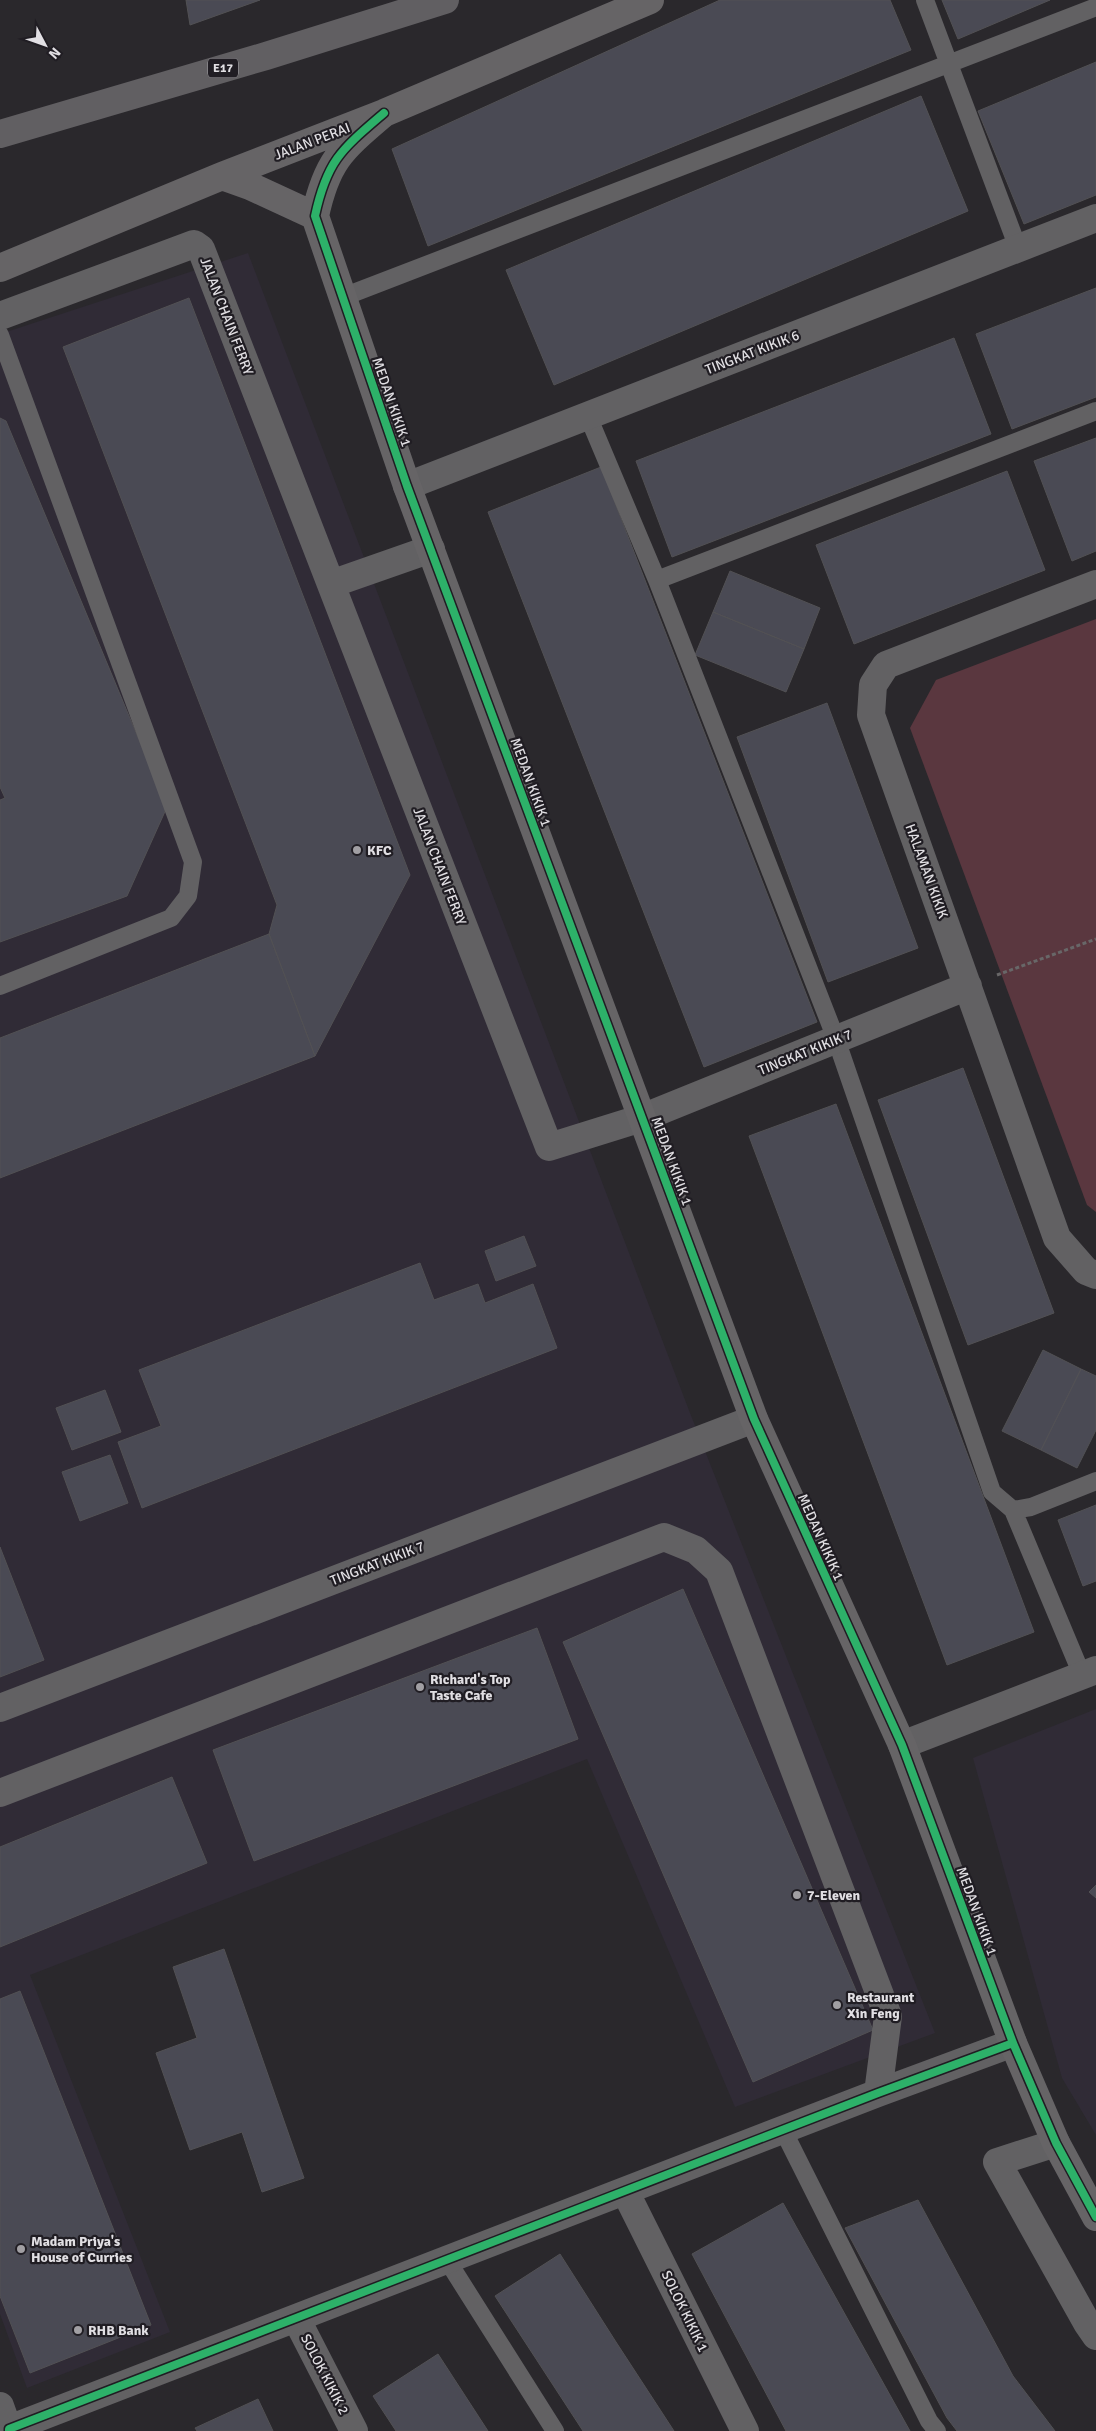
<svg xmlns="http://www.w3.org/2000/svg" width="1096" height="2431" font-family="Signika,sans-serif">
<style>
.built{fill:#302b36}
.green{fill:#5a373f}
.building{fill:#4a4a54;stroke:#525154}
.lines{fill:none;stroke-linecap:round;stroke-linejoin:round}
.path{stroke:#686768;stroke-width:3;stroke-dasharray:4 2.5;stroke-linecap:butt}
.lane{stroke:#626163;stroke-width:18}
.street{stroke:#626163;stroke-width:28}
.secondary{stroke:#666466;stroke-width:28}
.highway{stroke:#615f62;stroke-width:28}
.cycleway-casing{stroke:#201d23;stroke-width:11}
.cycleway{stroke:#2db169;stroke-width:8}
.poi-dot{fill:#a19fa3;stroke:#201d23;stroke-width:2}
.labels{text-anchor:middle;stroke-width:4.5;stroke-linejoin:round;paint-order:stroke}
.shield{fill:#201d23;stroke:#a7a5a9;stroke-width:1}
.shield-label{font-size:12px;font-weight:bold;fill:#e1dfe3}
.street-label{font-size:14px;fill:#e1dfe3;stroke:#201d23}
.poi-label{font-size:14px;font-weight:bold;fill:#e1dfe3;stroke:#201d23;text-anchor:start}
</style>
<rect width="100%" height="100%" fill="#2a282c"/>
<path class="built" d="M 248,253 L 690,1413 L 935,2033 L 735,2107 L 587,1759 L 30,1975 L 170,2332 L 27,2388 L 0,2314 L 0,334 Z
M 1096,1709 L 1096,2135 L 1062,2078 L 973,1758 Z"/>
<path class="green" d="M 1096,619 L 1096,1212 L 1087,1205 L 910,728 L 936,680 Z"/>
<path class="building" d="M 186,0 L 260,0 L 190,25 Z
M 720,0 L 890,0 L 911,50 L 428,246 L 392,149 Z
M 942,0 L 1050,0 L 958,39 Z
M 1096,62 L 1096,195 L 1024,224 L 978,111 Z
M 921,96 L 968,211 L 554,385 L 506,270 Z
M 1096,288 L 1096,397 L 1012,429 L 976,334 Z
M 189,298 L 410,875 L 315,1056 L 269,934 L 277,905 L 63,347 Z
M 954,338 L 991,434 L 672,557 L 636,461 Z
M 0,418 L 6,421 L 167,807 L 127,896 L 0,942 L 0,800 L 5,798 L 0,787 Z
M 1096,438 L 1096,551 L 1072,561 L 1034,461 Z
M 601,467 L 817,1022 L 704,1067 L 488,512 Z
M 1007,471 L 1045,570 L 854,644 L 816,545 Z
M 730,571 L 820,608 L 804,649 L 713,612 Z
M 713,612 L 804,649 L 786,692 L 695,655 Z
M 827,703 L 918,948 L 828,982 L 737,737 Z
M 269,934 L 315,1056 L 0,1178 L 0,1038 Z
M 963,1068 L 1054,1313 L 968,1345 L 878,1100 Z
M 836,1104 L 1034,1632 L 947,1665 L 749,1136 Z
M 524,1236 L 536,1266 L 496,1281 L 485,1251 Z
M 420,1263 L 434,1300 L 478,1284 L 485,1303 L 533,1284 L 557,1348 L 142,1508 L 118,1442 L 161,1426 L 139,1370 Z
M 1043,1350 L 1081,1369 L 1041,1450 L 1002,1431 Z
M 1081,1369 L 1096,1376 L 1096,1430 L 1077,1468 L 1041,1450 Z
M 105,1390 L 121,1432 L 72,1450 L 56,1408 Z
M 110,1455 L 128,1503 L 80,1521 L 62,1472 Z
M 1096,1505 L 1096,1581 L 1083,1586 L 1058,1520 Z
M 0,1547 L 44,1660 L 0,1677 Z
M 683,1589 L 873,2030 L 753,2082 L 563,1642 Z
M 537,1628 L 578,1739 L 254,1861 L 213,1750 Z
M 172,1777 L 207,1863 L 0,1947 L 0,1847 Z
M 1096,1885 L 1096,1898 L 1089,1892 Z
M 224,1949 L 304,2178 L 262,2192 L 242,2132 L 190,2150 L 156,2053 L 197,2038 L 173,1967 Z
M 20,1991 L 151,2325 L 30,2373 L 0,2296 L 0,1999 Z
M 918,2200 L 1013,2376 L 1055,2431 L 957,2431 L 947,2418 L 845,2228 Z
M 783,2203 L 910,2431 L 786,2431 L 692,2254 Z
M 560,2254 L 616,2342 L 674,2431 L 583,2431 L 495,2296 Z
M 438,2354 L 488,2431 L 396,2431 L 373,2396 Z
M 258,2399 L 273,2431 L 197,2431 L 195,2428 Z"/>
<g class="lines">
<path class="path" d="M 997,975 L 1096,939"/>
<path class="lane" d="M 925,0 L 1018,248
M 343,297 L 1096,7
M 0,335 L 193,862 L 188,896 L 171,918 L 0,986
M 588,416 L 657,580 L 836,1039 L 992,1492 L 1013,1510 L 1031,1507 L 1096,1481
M 657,580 L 1096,411
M 1013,1510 L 1082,1675
M 783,2130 L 929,2421 L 937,2431
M 447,2260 L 555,2431"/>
<path class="street" d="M 0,316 L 194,244 L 201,249 L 549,1147 L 642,1118 L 968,986
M 407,486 L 1096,218
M 331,584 L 431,549
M 1096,584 L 886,665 L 873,685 L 871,715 L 1057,1238 L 1086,1271 L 1096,1275
M 0,1708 L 754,1419
M 902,1745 L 1096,1670
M 0,1793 L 664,1537 L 696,1550 L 719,1571 L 888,2016 L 878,2093
M 1056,2143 L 997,2162 L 1087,2323 L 1096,2336
M 625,2191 L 745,2431
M 296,2318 L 354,2431
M 0,2406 L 9,2431
M 9,2429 L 878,2093 L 1013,2043"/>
<path class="secondary" d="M 384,113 C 342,149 327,160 315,216 L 407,486 L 754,1419 L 902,1745 L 1013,2043 L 1056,2143 L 1096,2217
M 222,176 L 250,186 L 315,216
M 0,268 L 222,176 L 384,113 L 650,0"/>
<path class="highway" d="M 0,134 L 266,56 L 445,0"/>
<defs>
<path id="cycleway" d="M 384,113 C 342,149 327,160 315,216 L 407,486 L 754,1419 L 902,1745 L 1013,2043 L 1056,2143 L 1096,2217
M 9,2431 L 9,2429 L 878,2093 L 1013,2043"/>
</defs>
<use href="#cycleway" class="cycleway-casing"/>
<use href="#cycleway" class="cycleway"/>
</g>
<g class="poi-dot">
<circle cx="357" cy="850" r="5"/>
<circle cx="420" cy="1687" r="5"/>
<circle cx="797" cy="1895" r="5"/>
<circle cx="837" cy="2005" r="5"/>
<circle cx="21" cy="2249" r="5"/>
<circle cx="78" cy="2330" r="5"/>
</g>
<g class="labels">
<rect class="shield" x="208" y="58.5" width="30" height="19" rx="4"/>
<g class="shield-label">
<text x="223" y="72">E17</text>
</g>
<g class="street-label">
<text transform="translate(312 141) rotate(-21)" y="5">JALAN PERAI</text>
<text transform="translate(227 316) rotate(69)" y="5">JALAN CHAIN FERRY</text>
<text transform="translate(752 352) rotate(-21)" y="5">TINGKAT KIKIK 6</text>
<text transform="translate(392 402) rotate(71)" y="5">MEDAN KIKIK 1</text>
<text transform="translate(531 782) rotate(70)" y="5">MEDAN KIKIK 1</text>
<text transform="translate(440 866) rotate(69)" y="5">JALAN CHAIN FERRY</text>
<text transform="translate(927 871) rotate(70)" y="5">HALAMAN KIKIK</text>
<text transform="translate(805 1052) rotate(-22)" y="5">TINGKAT KIKIK 7</text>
<text transform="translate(672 1161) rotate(70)" y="5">MEDAN KIKIK 1</text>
<text transform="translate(821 1537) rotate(66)" y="5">MEDAN KIKIK 1</text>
<text transform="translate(377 1563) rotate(-21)" y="5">TINGKAT KIKIK 7</text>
<text transform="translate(977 1911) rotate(70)" y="5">MEDAN KIKIK 1</text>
<text transform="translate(685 2311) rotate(64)" y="5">SOLOK KIKIK 1</text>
<text transform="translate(325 2374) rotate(63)" y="5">SOLOK KIKIK 2</text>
</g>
<g class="poi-label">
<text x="367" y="855">KFC</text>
<text x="430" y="1684">Richard's Top<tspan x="430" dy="16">Taste Cafe</tspan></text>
<text x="807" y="1900">7-Eleven</text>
<text x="847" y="2002">Restaurant<tspan x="847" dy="16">Xin Feng</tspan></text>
<text x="31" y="2246">Madam Priya's<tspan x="31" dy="16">House of Curries</tspan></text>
<text x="88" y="2335">RHB Bank</text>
</g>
</g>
<g transform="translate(45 45) rotate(131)" stroke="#201d23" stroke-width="4" paint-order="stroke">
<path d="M0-4L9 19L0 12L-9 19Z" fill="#e1dfe3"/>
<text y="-8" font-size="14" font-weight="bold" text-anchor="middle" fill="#e1dfe3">N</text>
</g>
</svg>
